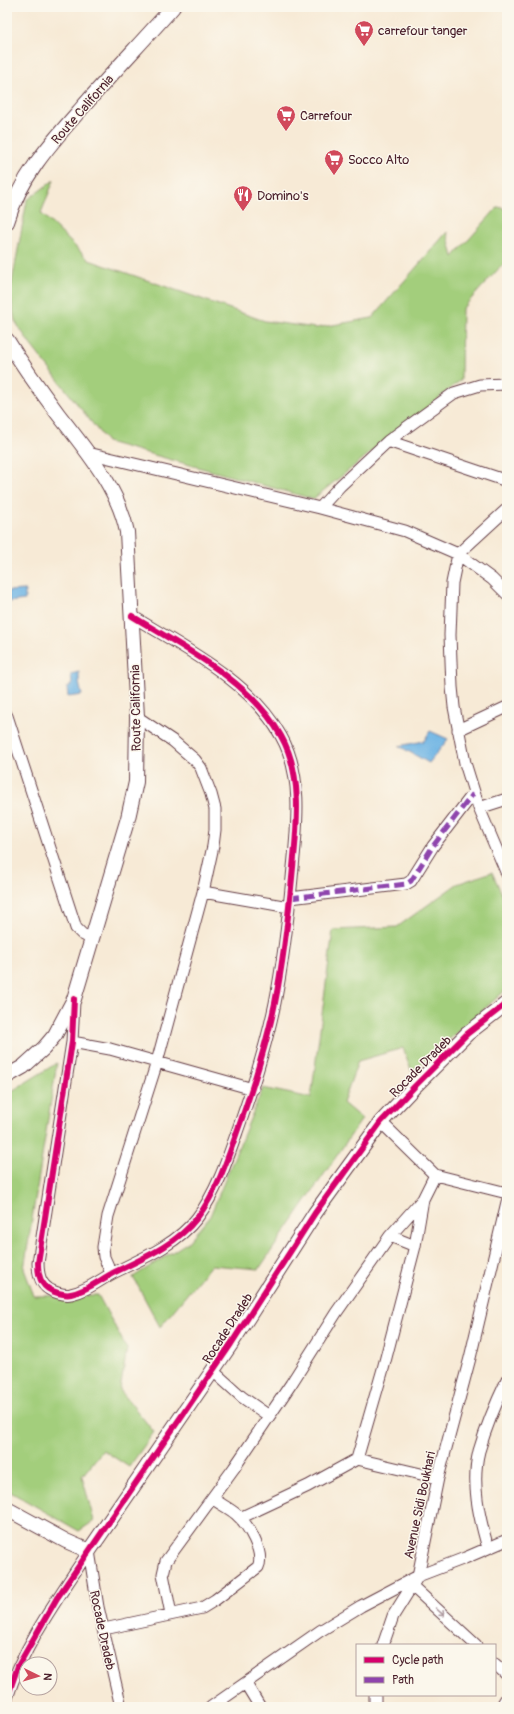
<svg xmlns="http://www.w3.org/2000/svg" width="514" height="1714" font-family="Pangolin,sans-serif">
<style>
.green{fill:#a3ce7b;stroke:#767653}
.water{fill:#6db4e4;stroke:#5c6a88}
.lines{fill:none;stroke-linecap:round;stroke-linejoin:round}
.minor-casing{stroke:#643d45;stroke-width:13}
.tertiary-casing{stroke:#643d45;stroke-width:16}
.minor{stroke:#fff;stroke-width:11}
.tertiary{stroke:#fff;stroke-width:14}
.quiet{stroke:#8e44ad;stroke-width:5;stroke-dasharray:10 5;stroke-linecap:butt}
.cycleway-casing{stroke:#fbf7ec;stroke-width:8}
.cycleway{stroke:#d6006c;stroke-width:6}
.oneway{stroke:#ae9aa0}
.labels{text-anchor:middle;stroke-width:3;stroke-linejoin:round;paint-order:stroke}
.poi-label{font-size:13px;fill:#4a1f2b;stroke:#fbf7ec;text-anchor:start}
.street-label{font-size:13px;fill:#4a1f2b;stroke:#fbf7ec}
</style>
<rect width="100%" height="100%" fill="#fbf7ec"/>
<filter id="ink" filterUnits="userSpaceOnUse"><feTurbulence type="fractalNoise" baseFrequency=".025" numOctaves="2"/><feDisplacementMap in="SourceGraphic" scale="8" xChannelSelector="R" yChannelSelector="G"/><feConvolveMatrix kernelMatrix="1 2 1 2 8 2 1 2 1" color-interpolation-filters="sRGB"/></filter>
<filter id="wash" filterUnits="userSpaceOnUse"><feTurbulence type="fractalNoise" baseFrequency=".012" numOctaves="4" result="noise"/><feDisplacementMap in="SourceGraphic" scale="16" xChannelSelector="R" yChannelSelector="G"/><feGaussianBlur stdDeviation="0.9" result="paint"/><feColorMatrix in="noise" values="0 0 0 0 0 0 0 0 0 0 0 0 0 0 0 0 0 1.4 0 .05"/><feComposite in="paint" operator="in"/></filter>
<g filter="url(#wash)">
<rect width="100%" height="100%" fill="#f7ead6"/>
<path class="green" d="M 54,180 L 41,213 L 89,260 L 265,321 L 316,328 L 372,318 L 447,232 L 453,257 L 498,207 L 507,209 L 507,268 L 502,265 L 462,309 L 461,380 L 313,499 L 107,442 L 30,344 L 15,321 L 10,293 L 27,200 Z
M 492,872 L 507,905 L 507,989 L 412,1072 L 403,1048 L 358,1061 L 343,1103 L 362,1119 L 259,1269 L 211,1265 L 160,1327 L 133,1277 L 188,1242 L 210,1216 L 263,1088 L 311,1098 L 333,930 L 397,927 L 457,884 Z
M 57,1063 L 24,1269 L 34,1296 L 98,1295 L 127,1349 L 120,1390 L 154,1432 L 129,1467 L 103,1450 L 82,1476 L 94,1521 L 79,1531 L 7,1490 L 7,1094 Z"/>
<path class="water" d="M 25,590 L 25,600 L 9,602 L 8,591 Z
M 79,672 L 79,683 L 82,695 L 68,697 L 67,688 L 72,684 L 71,674 Z
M 430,731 L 448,739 L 429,763 L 399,746 L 424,741 Z"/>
</g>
<g filter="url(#ink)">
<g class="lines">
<defs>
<path id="minor" d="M 388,441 L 507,481
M 88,453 L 320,508 L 405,531 L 458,554 L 492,579 L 507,594
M 320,508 L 340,486 L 388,441 L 454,393 L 480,385 L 507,384
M 507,509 L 458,554 L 452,583 L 450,635 L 452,687 L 454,707 L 465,763 L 479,808 L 507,874
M 7,716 L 76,928 L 82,934 L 92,939
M 458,730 L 507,707
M 479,808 L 507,799
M 203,892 L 289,907
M 290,898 L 406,884 L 411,881 L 433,846 L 473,794
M 74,1001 L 72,1042 L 38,1263 C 38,1278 42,1289 58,1293 C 62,1294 67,1295 71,1294 C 87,1291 101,1279 115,1272 C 144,1258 177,1244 197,1218 C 216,1193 227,1161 237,1132 C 252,1090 266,1047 275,1003 C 283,962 288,920 292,878 C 296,833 305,778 281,736 C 251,681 184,648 132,616
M 72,1042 L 110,1049 L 253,1089
M 381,1122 L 435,1175 L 507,1193
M 390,1236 L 415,1246
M 111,1273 L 104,1257 L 103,1247 L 108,1216 L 157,1062 L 203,892 L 213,846 L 215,830 L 215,809 L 211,794 L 201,768 L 195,760 L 173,741 L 137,717
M 212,1370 L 242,1397 L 269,1416
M 357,1459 L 383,1369 L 415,1246 L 423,1199
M 240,1518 L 308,1486 L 357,1459 L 438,1478
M 488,1548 C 479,1517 471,1483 479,1451 C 486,1427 496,1403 507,1380
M 89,1551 L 98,1607 L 121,1707
M 412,1586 L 476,1645
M 171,1614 L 163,1574 L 166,1561 L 234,1468 L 291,1384 L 336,1313 L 390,1236 L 423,1199 L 435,1175
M 104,1629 L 202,1608 L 215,1600 L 258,1567 C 265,1553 248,1524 236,1514 C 229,1508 220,1504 212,1498
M 383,1645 L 393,1616 L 418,1576 L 438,1478 L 470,1358 L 507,1202
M 495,1664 L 507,1675
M 246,1684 L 260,1707
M 7,1698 C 24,1644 58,1598 89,1551
M 211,1707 L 320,1631 L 361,1606 L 418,1576 L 465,1558 L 507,1540
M 375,1707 L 375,1695
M 501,1707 L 507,1697"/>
<path id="tertiary" d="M 7,222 C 20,177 51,143 81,109 C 111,74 143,41 173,7
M 7,340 C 23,366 40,390 58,414 C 85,449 118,487 127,532 L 137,717 L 136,782 L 128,818 L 74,999 L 55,1035 L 44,1048 L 23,1067 L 7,1076
M 7,1509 L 66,1541 L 89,1551 L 231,1344 L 315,1213 L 381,1122 L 415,1086 L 467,1034 L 507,1003"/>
</defs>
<use href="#minor" class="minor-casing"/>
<use href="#tertiary" class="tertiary-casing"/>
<use href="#minor" class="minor"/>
<use href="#tertiary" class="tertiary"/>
<path class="quiet" d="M 290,898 L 406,884 L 411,881 L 433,846 L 473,794"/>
<defs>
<path id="cycleway" d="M 74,999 L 72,1042 L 38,1263 C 38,1278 42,1289 58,1293 C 62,1294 67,1295 71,1294 C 87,1291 101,1279 115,1272 C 144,1258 177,1244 197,1218 C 216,1193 227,1161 237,1132 C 252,1090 266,1047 275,1003 C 283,962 288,920 292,878 C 296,833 305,778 281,736 C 251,681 184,648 132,616
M 7,1698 L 18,1666 L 26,1652 L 57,1598 L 231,1344 L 315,1213 L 381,1122 L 415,1086 L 467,1034 L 507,1003"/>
</defs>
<use href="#cycleway" class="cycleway-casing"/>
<use href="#cycleway" class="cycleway"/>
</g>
<defs><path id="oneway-shaft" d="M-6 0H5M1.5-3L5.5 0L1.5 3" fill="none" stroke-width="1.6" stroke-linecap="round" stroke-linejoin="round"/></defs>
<use class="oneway" href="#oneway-shaft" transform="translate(440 1612) rotate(42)"/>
</g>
<defs>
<symbol id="supermarket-pin" viewBox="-11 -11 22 30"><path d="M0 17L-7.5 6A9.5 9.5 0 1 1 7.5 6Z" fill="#d1495b" stroke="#fbf7ec"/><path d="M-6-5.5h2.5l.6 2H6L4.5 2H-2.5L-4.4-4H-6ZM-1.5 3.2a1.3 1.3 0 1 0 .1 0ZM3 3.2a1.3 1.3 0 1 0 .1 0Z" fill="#fff"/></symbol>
<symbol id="restaurant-pin" viewBox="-11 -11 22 30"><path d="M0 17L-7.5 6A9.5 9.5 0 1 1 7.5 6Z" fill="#d1495b" stroke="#fbf7ec"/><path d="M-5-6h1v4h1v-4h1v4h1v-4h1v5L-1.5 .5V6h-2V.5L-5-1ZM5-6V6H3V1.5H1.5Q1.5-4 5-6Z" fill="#fff"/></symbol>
</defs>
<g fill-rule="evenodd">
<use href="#supermarket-pin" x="353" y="19" width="22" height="30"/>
<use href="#supermarket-pin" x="275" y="104" width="22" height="30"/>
<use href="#supermarket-pin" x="323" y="148" width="22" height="30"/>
<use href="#restaurant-pin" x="232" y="184" width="22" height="30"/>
</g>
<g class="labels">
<g class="poi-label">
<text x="378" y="35">carrefour tanger</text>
<text x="300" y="120">Carrefour</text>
<text x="348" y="164">Socco Alto</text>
<text x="257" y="200">Domino's</text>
</g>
<g class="street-label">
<text transform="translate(82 109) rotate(-49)" y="5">Route California</text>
<text transform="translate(135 708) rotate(-91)" y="5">Route California</text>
<text transform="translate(420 1066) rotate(-45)" y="5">Rocade Dradeb</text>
<text transform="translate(227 1328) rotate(-57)" y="5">Rocade Dradeb</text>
<text transform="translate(419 1505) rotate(-78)" y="5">Avenue Sidi Boukhari</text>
<text transform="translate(103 1630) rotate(78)" y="5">Rocade Dradeb</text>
</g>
</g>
<rect width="514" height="1714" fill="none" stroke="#fbf7ec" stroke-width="24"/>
<rect x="356" y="1644" width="140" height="52" fill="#fbf7ec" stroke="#b4a19f"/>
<rect x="364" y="1657" width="20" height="6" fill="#d6006c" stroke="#b4a19f"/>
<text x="392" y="1664" font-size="12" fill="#4a1f2b">Cycle path</text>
<rect x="364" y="1677" width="20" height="6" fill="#8e44ad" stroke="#b4a19f"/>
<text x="392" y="1684" font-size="12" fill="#4a1f2b">Path</text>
<g transform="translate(38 1676) rotate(95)"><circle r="19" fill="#fbf7ec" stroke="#b4a19f"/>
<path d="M0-3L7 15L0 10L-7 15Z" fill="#d1495b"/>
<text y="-6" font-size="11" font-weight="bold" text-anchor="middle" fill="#4a1f2b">N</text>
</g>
</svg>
